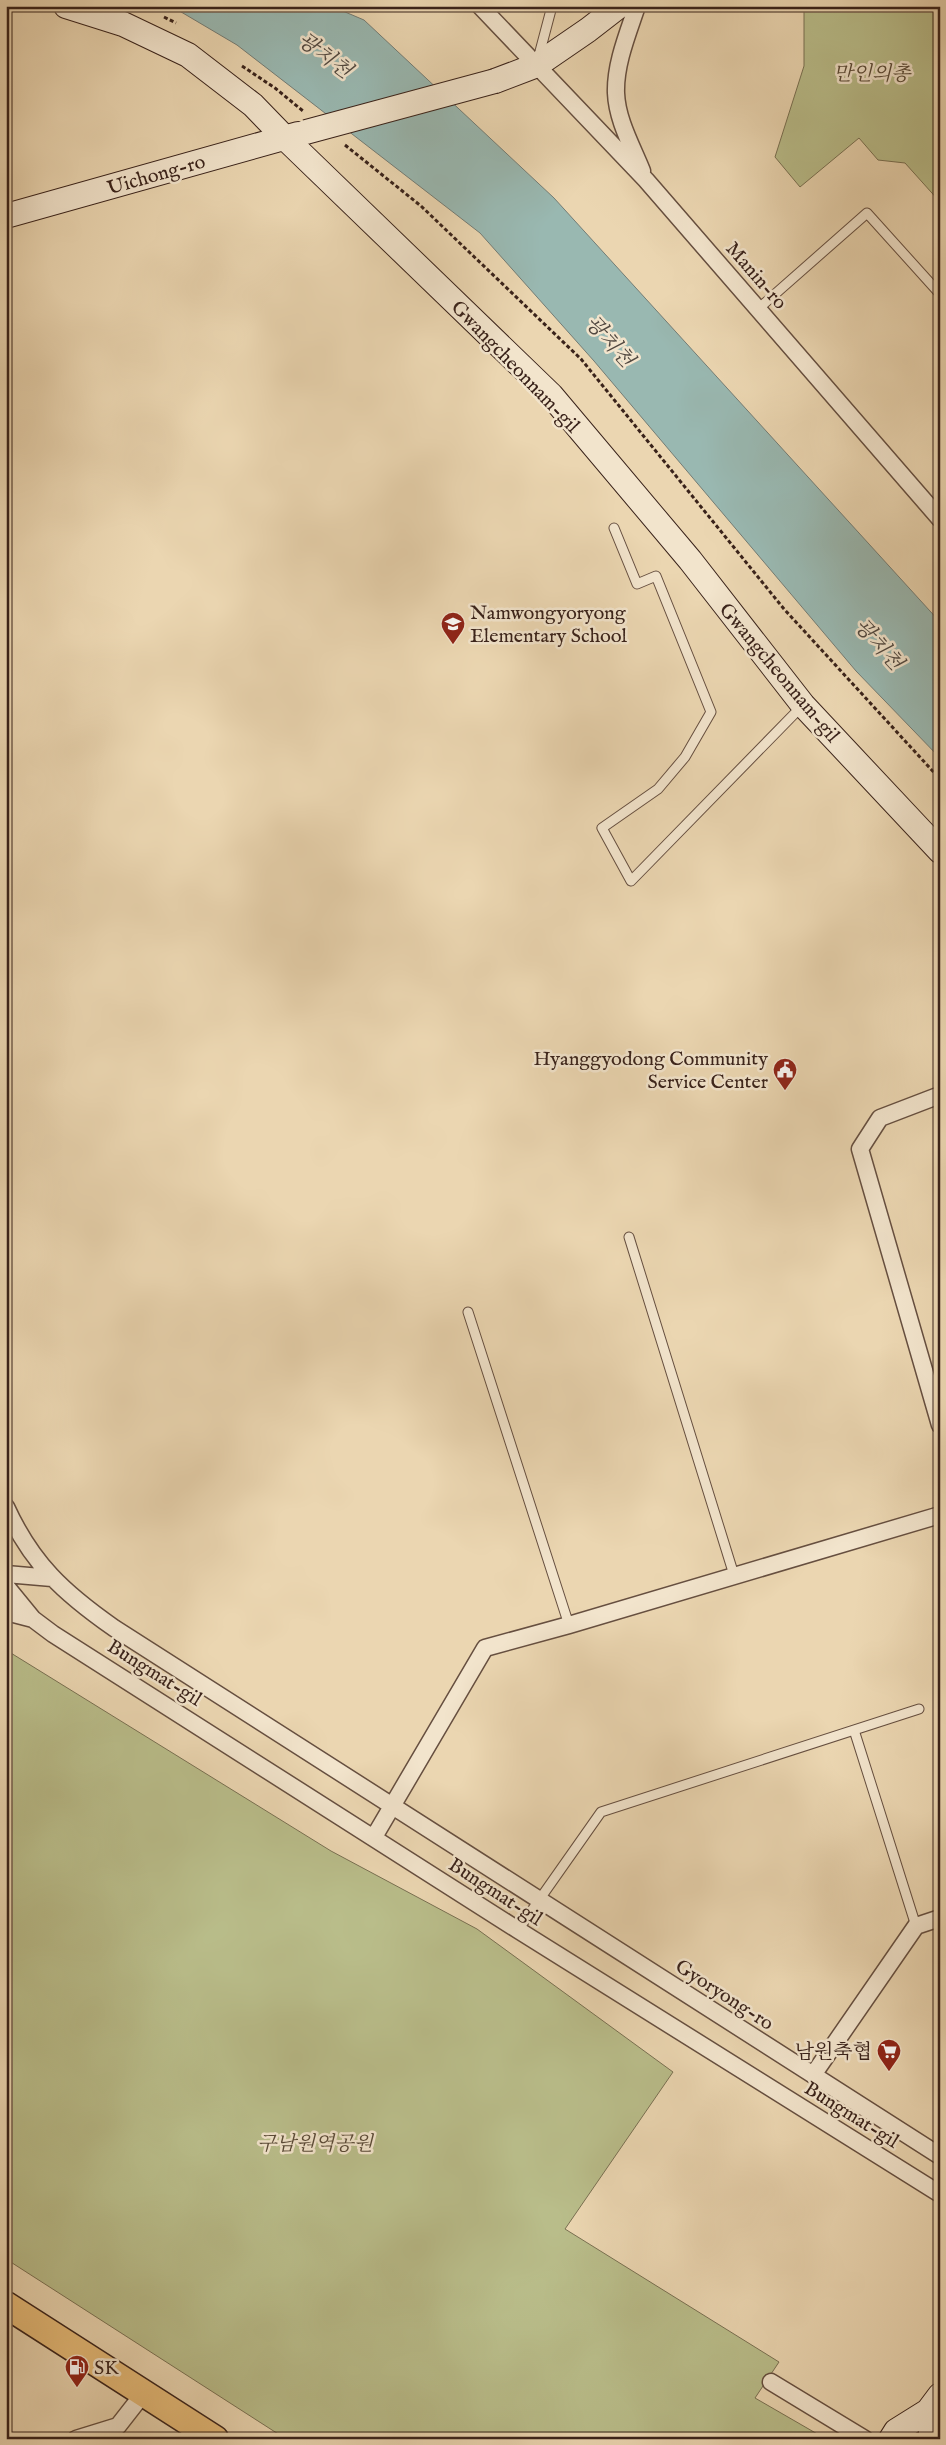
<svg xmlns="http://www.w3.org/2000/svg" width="946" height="2445" font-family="'IM FELL English','Noto Serif KR',serif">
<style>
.green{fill:#b9bd8a;stroke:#797052}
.water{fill:#99b8b1;stroke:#737c75}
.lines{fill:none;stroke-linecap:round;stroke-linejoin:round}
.lane-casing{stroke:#664f40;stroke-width:11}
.street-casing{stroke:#664f40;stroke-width:19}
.secondary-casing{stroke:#39221a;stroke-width:26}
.primary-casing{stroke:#39221a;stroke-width:29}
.path{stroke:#39221a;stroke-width:3;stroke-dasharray:4 2.5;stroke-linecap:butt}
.lane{stroke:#f2e4cc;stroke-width:9}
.street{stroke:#f2e4cc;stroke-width:16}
.secondary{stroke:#f2e4cc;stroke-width:24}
.primary{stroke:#e6bb78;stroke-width:26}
.secondary-bridge-casing{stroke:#39221a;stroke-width:26;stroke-linecap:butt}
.secondary-bridge{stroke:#f2e4cc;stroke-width:24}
.labels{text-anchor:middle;stroke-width:5;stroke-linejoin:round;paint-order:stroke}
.park-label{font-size:20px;font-style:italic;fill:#594936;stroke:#f2e4cc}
.street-label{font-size:20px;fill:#39221a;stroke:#f2e4cc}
.poi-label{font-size:20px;fill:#39221a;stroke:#f2e4cc;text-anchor:start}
.water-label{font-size:21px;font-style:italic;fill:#514840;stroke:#f2e4cc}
</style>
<rect width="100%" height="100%" fill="#ebd6b1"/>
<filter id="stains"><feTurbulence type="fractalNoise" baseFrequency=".004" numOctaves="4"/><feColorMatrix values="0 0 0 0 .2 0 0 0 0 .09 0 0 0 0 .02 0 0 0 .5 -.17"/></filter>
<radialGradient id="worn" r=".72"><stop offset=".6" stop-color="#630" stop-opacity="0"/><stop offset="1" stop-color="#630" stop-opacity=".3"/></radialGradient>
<path class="green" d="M 804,6 L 940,6 L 940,202 L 905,163 L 878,160 L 859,138 L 800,187 L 775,157 L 804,66 Z
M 6,1650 L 331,1851 L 477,1929 L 673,2072 L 565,2229 L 779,2362 L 755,2398 L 826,2439 L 286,2439 L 6,2259 Z"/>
<path class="water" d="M 171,6 L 331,6 L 364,20 L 554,198 L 940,622 L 940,758 L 856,671 L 594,361 L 480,233 L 237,45 Z"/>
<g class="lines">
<defs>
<path id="lane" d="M 538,59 L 552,6
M 758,309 L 867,213 L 940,294
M 614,528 L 637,584 L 656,576 L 711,712 L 685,757 L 658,789 L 602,828 L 631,881 L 803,705
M 629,1237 L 734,1575
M 468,1312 L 569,1625
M 854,1730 L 916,1926
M 518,1930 L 601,1812 L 919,1709"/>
<path id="street" d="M 480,6 L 646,180 L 940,519
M 637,6 C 628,33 615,64 616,93 C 617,120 632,146 642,171
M 940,1095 L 880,1118 L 860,1149 L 940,1425
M 6,1507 C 32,1564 64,1593 114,1628 L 940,2156
M 6,1574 L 52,1578
M 6,1586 L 33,1619 L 53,1634 L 518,1930 L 940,2194
M 6,1612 L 33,1619
M 374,1837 L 485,1648 L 569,1625 L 940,1515
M 813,2075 L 916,1926 L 940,1918
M 771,2382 L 865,2439
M 76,2439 L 118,2426 L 143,2394"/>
<path id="secondary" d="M 66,6 L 123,24 L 188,55 L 253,105 L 285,138 L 551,395 L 690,560 L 803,705 L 940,851
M 495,81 L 537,65 L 588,30 L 619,6
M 6,216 L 298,134
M 928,2411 L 932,2439
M 891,2439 L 896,2431 L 928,2411 L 940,2395"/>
<path id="primary" d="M 6,2305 L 215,2439"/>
</defs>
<use href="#lane" class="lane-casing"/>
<use href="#street" class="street-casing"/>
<use href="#secondary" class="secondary-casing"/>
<use href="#primary" class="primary-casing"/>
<path class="path" d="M 164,17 L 176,23
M 242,66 L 275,88 L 303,111
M 345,145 L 421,206 L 581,359 L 784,609 L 940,779"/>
<use href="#lane" class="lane"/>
<use href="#street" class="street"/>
<use href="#secondary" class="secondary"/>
<use href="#primary" class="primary"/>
<defs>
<path id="secondary-bridge" d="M 306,132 L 495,81"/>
</defs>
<use href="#secondary-bridge" class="secondary-bridge-casing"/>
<use href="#secondary-bridge" class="secondary-bridge"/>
</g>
<defs>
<symbol id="school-pin" viewBox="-11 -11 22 30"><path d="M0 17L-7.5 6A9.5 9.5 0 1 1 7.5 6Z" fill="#8f2418" stroke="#f2e4cc"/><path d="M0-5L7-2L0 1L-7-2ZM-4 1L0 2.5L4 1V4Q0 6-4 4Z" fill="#fff"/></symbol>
<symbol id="civic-pin" viewBox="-11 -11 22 30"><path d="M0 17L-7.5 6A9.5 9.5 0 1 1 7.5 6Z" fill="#8f2418" stroke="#f2e4cc"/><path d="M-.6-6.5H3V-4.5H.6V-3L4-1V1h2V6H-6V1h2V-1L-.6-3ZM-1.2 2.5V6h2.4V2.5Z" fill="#fff"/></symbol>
<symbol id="supermarket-pin" viewBox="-11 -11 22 30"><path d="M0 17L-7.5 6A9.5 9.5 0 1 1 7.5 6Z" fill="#8f2418" stroke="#f2e4cc"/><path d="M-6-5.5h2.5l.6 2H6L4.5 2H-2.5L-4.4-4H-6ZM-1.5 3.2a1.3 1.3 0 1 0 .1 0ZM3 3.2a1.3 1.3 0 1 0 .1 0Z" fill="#fff"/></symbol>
<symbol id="fuel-pin" viewBox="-11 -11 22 30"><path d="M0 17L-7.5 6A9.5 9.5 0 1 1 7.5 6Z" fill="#8f2418" stroke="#f2e4cc"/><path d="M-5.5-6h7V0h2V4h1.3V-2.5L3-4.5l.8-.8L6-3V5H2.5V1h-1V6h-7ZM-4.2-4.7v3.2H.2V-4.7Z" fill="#fff"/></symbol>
</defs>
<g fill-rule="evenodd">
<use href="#school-pin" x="439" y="610" width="28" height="38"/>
<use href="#civic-pin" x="771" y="1056" width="28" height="38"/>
<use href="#supermarket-pin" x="875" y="2037" width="28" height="38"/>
<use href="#fuel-pin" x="63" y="2353" width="28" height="38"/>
</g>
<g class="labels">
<g class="park-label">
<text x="872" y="80">만인의총</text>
<text x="315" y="2150">구남원역공원</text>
</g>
<g class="street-label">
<text transform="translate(156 174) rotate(-16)" y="7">Uichong-ro</text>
<text transform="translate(757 275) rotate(49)" y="7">Manin-ro</text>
<text transform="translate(516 366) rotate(46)" y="7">Gwangcheonnam-gil</text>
<text transform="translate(780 672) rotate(50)" y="7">Gwangcheonnam-gil</text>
<text transform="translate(155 1672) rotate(32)" y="7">Bungmat-gil</text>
<text transform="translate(496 1891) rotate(33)" y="7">Bungmat-gil</text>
<text transform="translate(725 1994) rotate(33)" y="7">Gyoryong-ro</text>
<text transform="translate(852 2114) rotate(32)" y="7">Bungmat-gil</text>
</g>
<g class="poi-label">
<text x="470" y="619">Namwongyoryong<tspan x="470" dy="23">Elementary School</tspan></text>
<text x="768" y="1065" text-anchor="end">Hyanggyodong Community<tspan x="768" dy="23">Service Center</tspan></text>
<text x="872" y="2058" text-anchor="end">남원축협</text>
<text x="94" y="2374">SK</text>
</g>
<g class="water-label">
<text transform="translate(325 55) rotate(37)" y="7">광치천</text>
<text transform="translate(610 341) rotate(48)" y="7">광치천</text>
<text transform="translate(879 644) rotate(48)" y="7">광치천</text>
</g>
</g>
<rect width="946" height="2445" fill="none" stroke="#ebd6b1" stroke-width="25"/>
<rect x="8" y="8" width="931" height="2430" fill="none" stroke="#39221a" stroke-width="2.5"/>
<rect x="12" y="12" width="921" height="2420" fill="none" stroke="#39221a"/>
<rect width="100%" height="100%" filter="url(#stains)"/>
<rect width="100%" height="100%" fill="url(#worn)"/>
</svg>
